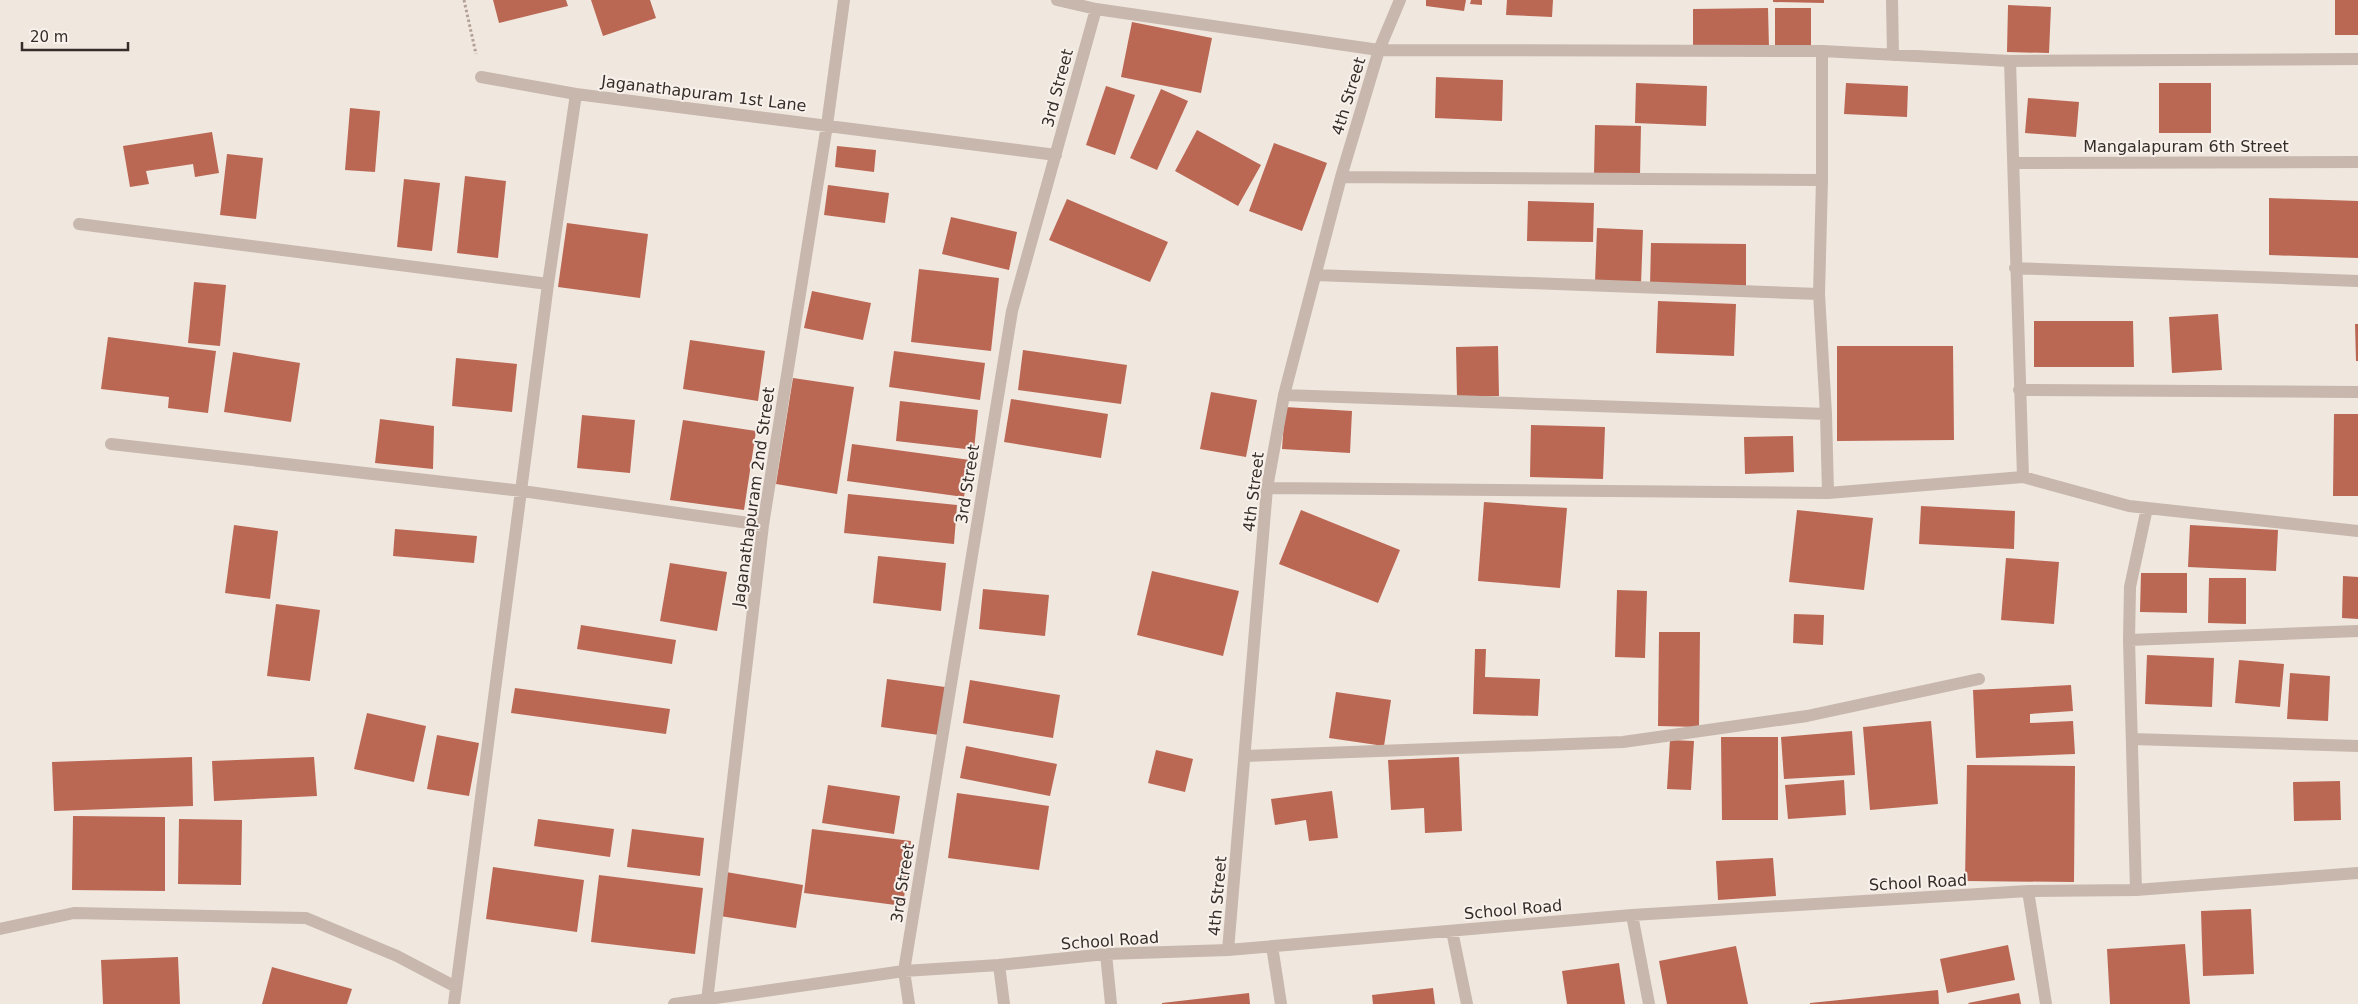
<svg xmlns="http://www.w3.org/2000/svg" width="2358" height="1004" font-family="'DejaVu Sans',sans-serif">
<style>
.building{fill:#ba6753}
.lines{fill:none;stroke-linecap:round;stroke-linejoin:round}
.path{stroke:#b3a196;stroke-width:3;stroke-dasharray:2.5 2.5;stroke-linecap:butt}
.street{stroke:#c7b7ac;stroke-width:12}
.labels{text-anchor:middle;stroke-width:4;stroke-linejoin:round;paint-order:stroke}
.street-label{font-size:16px;fill:#362d2a;stroke:#f8f1eb}
</style>
<rect width="100%" height="100%" fill="#f0e7df"/>
<path class="building" d="M 493,0 L 566,0 L 568,6 L 499,23 Z
M 591,0 L 650,0 L 656,18 L 603,36 Z
M 1426,0 L 1466,0 L 1464,11 L 1426,6 Z
M 1471,0 L 1482,0 L 1482,5 L 1470,4 Z
M 1507,0 L 1553,0 L 1552,17 L 1506,15 Z
M 1773,0 L 1824,0 L 1824,3 L 1773,2 Z
M 2335,0 L 2358,0 L 2358,35 L 2335,35 Z
M 2008,5 L 2051,7 L 2049,53 L 2007,52 Z
M 1768,8 L 1769,48 L 1693,48 L 1693,9 Z
M 1775,8 L 1811,8 L 1811,49 L 1775,49 Z
M 1132,22 L 1212,38 L 1201,93 L 1121,77 Z
M 1436,77 L 1503,80 L 1502,121 L 1435,118 Z
M 1636,83 L 1707,86 L 1706,126 L 1635,123 Z
M 1846,83 L 1908,86 L 1907,117 L 1844,114 Z
M 2159,83 L 2211,83 L 2211,133 L 2159,133 Z
M 1106,86 L 1135,95 L 1115,155 L 1086,145 Z
M 1161,89 L 1188,101 L 1157,170 L 1130,158 Z
M 2028,98 L 2079,102 L 2076,137 L 2025,133 Z
M 350,108 L 380,111 L 375,172 L 345,170 Z
M 1595,125 L 1641,126 L 1640,175 L 1594,175 Z
M 1197,130 L 1261,165 L 1238,206 L 1175,171 Z
M 212,132 L 219,173 L 195,177 L 193,164 L 146,171 L 149,184 L 130,187 L 123,146 Z
M 1274,143 L 1327,163 L 1302,231 L 1249,211 Z
M 837,146 L 876,150 L 874,172 L 835,167 Z
M 227,154 L 263,158 L 256,219 L 220,215 Z
M 465,176 L 506,181 L 498,258 L 457,253 Z
M 404,179 L 440,183 L 432,251 L 397,247 Z
M 828,185 L 889,193 L 885,223 L 824,215 Z
M 2269,198 L 2358,201 L 2358,258 L 2269,255 Z
M 1067,199 L 1168,242 L 1150,282 L 1049,240 Z
M 1528,201 L 1594,203 L 1593,242 L 1527,241 Z
M 951,217 L 1017,232 L 1009,270 L 942,254 Z
M 567,223 L 648,234 L 640,298 L 558,287 Z
M 1597,228 L 1643,230 L 1641,284 L 1595,282 Z
M 1651,243 L 1746,244 L 1746,288 L 1650,286 Z
M 919,269 L 999,278 L 991,351 L 911,342 Z
M 194,282 L 226,285 L 220,346 L 188,343 Z
M 812,291 L 871,303 L 863,340 L 804,328 Z
M 1658,301 L 1736,304 L 1734,356 L 1656,353 Z
M 2218,314 L 2222,370 L 2172,373 L 2169,317 Z
M 2034,321 L 2133,321 L 2134,367 L 2034,367 Z
M 2355,324 L 2358,324 L 2358,361 L 2356,361 Z
M 108,337 L 216,351 L 208,413 L 168,408 L 169,397 L 101,389 Z
M 690,340 L 765,351 L 758,401 L 683,389 Z
M 1498,346 L 1499,396 L 1457,397 L 1456,347 Z
M 1837,346 L 1953,346 L 1954,440 L 1837,441 Z
M 1023,350 L 1127,365 L 1121,404 L 1018,390 Z
M 894,351 L 985,363 L 980,400 L 889,387 Z
M 233,352 L 300,363 L 291,422 L 224,412 Z
M 456,358 L 517,364 L 512,412 L 452,406 Z
M 793,378 L 854,387 L 837,494 L 776,484 Z
M 1211,392 L 1257,400 L 1246,457 L 1200,449 Z
M 1011,399 L 1108,414 L 1101,458 L 1004,442 Z
M 900,401 L 978,410 L 974,450 L 896,441 Z
M 1285,407 L 1352,411 L 1350,453 L 1282,449 Z
M 2334,414 L 2358,414 L 2358,496 L 2333,496 Z
M 582,415 L 635,420 L 630,473 L 577,468 Z
M 380,419 L 434,426 L 433,469 L 375,463 Z
M 683,420 L 756,431 L 744,510 L 670,500 Z
M 1531,425 L 1605,427 L 1603,479 L 1530,477 Z
M 1793,436 L 1794,472 L 1745,474 L 1744,437 Z
M 852,444 L 970,460 L 964,497 L 847,481 Z
M 848,494 L 957,505 L 954,544 L 844,533 Z
M 1484,502 L 1567,508 L 1560,588 L 1478,581 Z
M 1921,506 L 2015,511 L 2014,549 L 1919,544 Z
M 1301,510 L 1400,550 L 1378,603 L 1279,564 Z
M 1797,510 L 1873,518 L 1864,590 L 1789,582 Z
M 234,525 L 278,531 L 270,599 L 225,593 Z
M 2190,525 L 2278,530 L 2276,571 L 2188,567 Z
M 395,529 L 477,536 L 474,563 L 393,556 Z
M 878,556 L 946,563 L 941,611 L 873,603 Z
M 2006,558 L 2059,562 L 2054,624 L 2001,620 Z
M 670,563 L 727,572 L 717,631 L 660,621 Z
M 1152,571 L 1239,591 L 1223,656 L 1137,635 Z
M 2141,573 L 2187,573 L 2187,613 L 2140,612 Z
M 2343,576 L 2358,577 L 2358,619 L 2342,618 Z
M 2209,578 L 2246,578 L 2246,624 L 2208,623 Z
M 983,589 L 1049,595 L 1045,636 L 979,629 Z
M 1617,590 L 1647,591 L 1645,658 L 1615,657 Z
M 276,604 L 320,610 L 310,681 L 267,676 Z
M 1794,614 L 1824,615 L 1823,645 L 1793,643 Z
M 581,625 L 676,640 L 672,664 L 577,649 Z
M 1659,632 L 1700,632 L 1699,727 L 1658,726 Z
M 1475,649 L 1486,649 L 1485,677 L 1540,679 L 1538,716 L 1473,714 Z
M 2147,655 L 2214,658 L 2212,707 L 2145,704 Z
M 2239,660 L 2284,664 L 2280,707 L 2235,703 Z
M 2290,673 L 2330,676 L 2328,721 L 2287,719 Z
M 887,679 L 945,687 L 939,735 L 881,727 Z
M 970,680 L 1060,695 L 1053,738 L 963,723 Z
M 2071,685 L 2073,711 L 2030,714 L 2030,723 L 2073,721 L 2075,754 L 1976,758 L 1973,690 Z
M 515,688 L 670,709 L 666,734 L 511,713 Z
M 1336,692 L 1391,700 L 1384,746 L 1329,738 Z
M 367,713 L 426,726 L 414,782 L 354,769 Z
M 1931,721 L 1938,804 L 1870,810 L 1863,727 Z
M 1852,731 L 1855,775 L 1784,779 L 1781,737 Z
M 437,735 L 479,743 L 469,796 L 427,789 Z
M 1721,737 L 1778,737 L 1778,820 L 1722,820 Z
M 1670,740 L 1694,741 L 1691,790 L 1667,789 Z
M 966,746 L 1057,764 L 1050,796 L 960,778 Z
M 1156,750 L 1193,759 L 1185,792 L 1148,783 Z
M 192,757 L 193,806 L 54,811 L 52,762 Z
M 314,757 L 317,796 L 214,801 L 212,761 Z
M 1459,757 L 1462,831 L 1425,833 L 1424,808 L 1391,810 L 1388,760 Z
M 1967,765 L 2075,766 L 2074,882 L 1965,881 Z
M 1844,780 L 1846,815 L 1788,819 L 1785,785 Z
M 2340,781 L 2341,820 L 2294,821 L 2293,782 Z
M 828,785 L 900,796 L 894,834 L 822,823 Z
M 1332,791 L 1338,838 L 1309,841 L 1306,820 L 1275,825 L 1271,799 Z
M 957,793 L 1049,806 L 1039,870 L 948,858 Z
M 73,816 L 165,817 L 165,891 L 72,890 Z
M 179,819 L 242,820 L 241,885 L 178,884 Z
M 538,819 L 614,829 L 610,857 L 534,846 Z
M 632,829 L 704,838 L 700,876 L 627,867 Z
M 812,829 L 911,841 L 903,906 L 804,893 Z
M 1773,858 L 1776,896 L 1718,900 L 1716,861 Z
M 493,867 L 584,880 L 577,932 L 486,919 Z
M 726,872 L 803,885 L 796,928 L 720,916 Z
M 599,875 L 703,888 L 695,954 L 591,942 Z
M 2251,909 L 2254,974 L 2203,976 L 2201,911 Z
M 2185,944 L 2190,1004 L 2110,1004 L 2107,949 Z
M 2008,945 L 2015,980 L 1947,993 L 1940,959 Z
M 1736,946 L 1748,1004 L 1667,1004 L 1659,961 Z
M 178,957 L 180,1004 L 103,1004 L 101,960 Z
M 1619,963 L 1625,1004 L 1567,1004 L 1562,971 Z
M 272,967 L 352,989 L 347,1004 L 262,1004 Z
M 1433,988 L 1435,1004 L 1373,1004 L 1372,995 Z
M 1938,990 L 1939,1004 L 1810,1004 L 1810,1003 Z
M 1249,993 L 1250,1004 L 1162,1004 L 1162,1003 Z
M 2019,993 L 2021,1004 L 1969,1004 L 1968,1003 Z"/>
<g class="lines">
<path class="path" d="M 464,0 L 476,54"/>
<path class="street" d="M 1057,0 L 1096,9 L 1379,50 L 1822,51 L 2010,61 L 2358,59
M 1892,0 L 1893,55
M 1822,51 L 1822,180 L 1819,294 L 1826,414 L 1828,493
M 2010,61 L 2023,477
M 481,77 L 576,94 L 1056,155
M 2015,163 L 2358,162
M 1341,177 L 1822,180
M 79,224 L 548,284
M 2015,268 L 2358,281
M 1316,275 L 1819,294
M 2019,390 L 2358,392
M 1284,395 L 1826,414
M 111,444 L 522,491 L 763,525
M 1267,488 L 1828,493 L 2023,477 L 2129,506 L 2358,531
M 2129,640 L 2358,631
M 2132,739 L 2358,746
M 1245,756 L 1623,742 L 1807,716 L 1979,679
M 2136,890 L 2129,640 L 2130,587 L 2147,508
M 2028,891 L 2046,1004
M 1632,915 L 1649,1004
M 0,929 L 74,913 L 306,918 L 397,956 L 456,987
M 1452,931 L 1467,1004
M 1272,946 L 1281,1004
M 1228,950 L 1267,488 L 1284,395 L 1341,177 L 1379,50 L 1400,0
M 1106,954 L 1111,1004
M 999,965 L 1004,1004
M 707,1001 L 763,525 L 827,125 L 844,0
M 454,1004 L 548,284 L 576,94
M 674,1004 L 904,971 L 999,965 L 1106,954 L 1228,950 L 1632,915 L 2028,891 L 2136,890 L 2358,873
M 909,1004 L 904,971 L 1012,311 L 1096,9"/>
</g>
<g class="labels">
<g class="street-label">
<text transform="translate(1057 88) rotate(-75)" y="6">3rd Street</text>
<text transform="translate(704 93) rotate(7)" y="6">Jaganathapuram 1st Lane</text>
<text transform="translate(1348 96) rotate(-73)" y="6">4th Street</text>
<text x="2186" y="152">Mangalapuram 6th Street</text>
<text transform="translate(967 484) rotate(-81)" y="6">3rd Street</text>
<text transform="translate(1253 492) rotate(-83)" y="6">4th Street</text>
<text transform="translate(753 497) rotate(-82)" y="6">Jaganathapuram 2nd Street</text>
<text transform="translate(1918 882) rotate(-3)" y="6">School Road</text>
<text transform="translate(902 883) rotate(-81)" y="6">3rd Street</text>
<text transform="translate(1217 896) rotate(-85)" y="6">4th Street</text>
<text transform="translate(1513 909) rotate(-5)" y="6">School Road</text>
<text transform="translate(1110 940) rotate(-4)" y="6">School Road</text>
</g>
</g>
<path d="M22 42v8h106v-8" fill="none" stroke="#362d2a" stroke-width="2.5"/>
<text x="30" y="42" font-size="15" fill="#362d2a" stroke="#f8f1eb" stroke-width="4" paint-order="stroke">20 m</text>
</svg>
